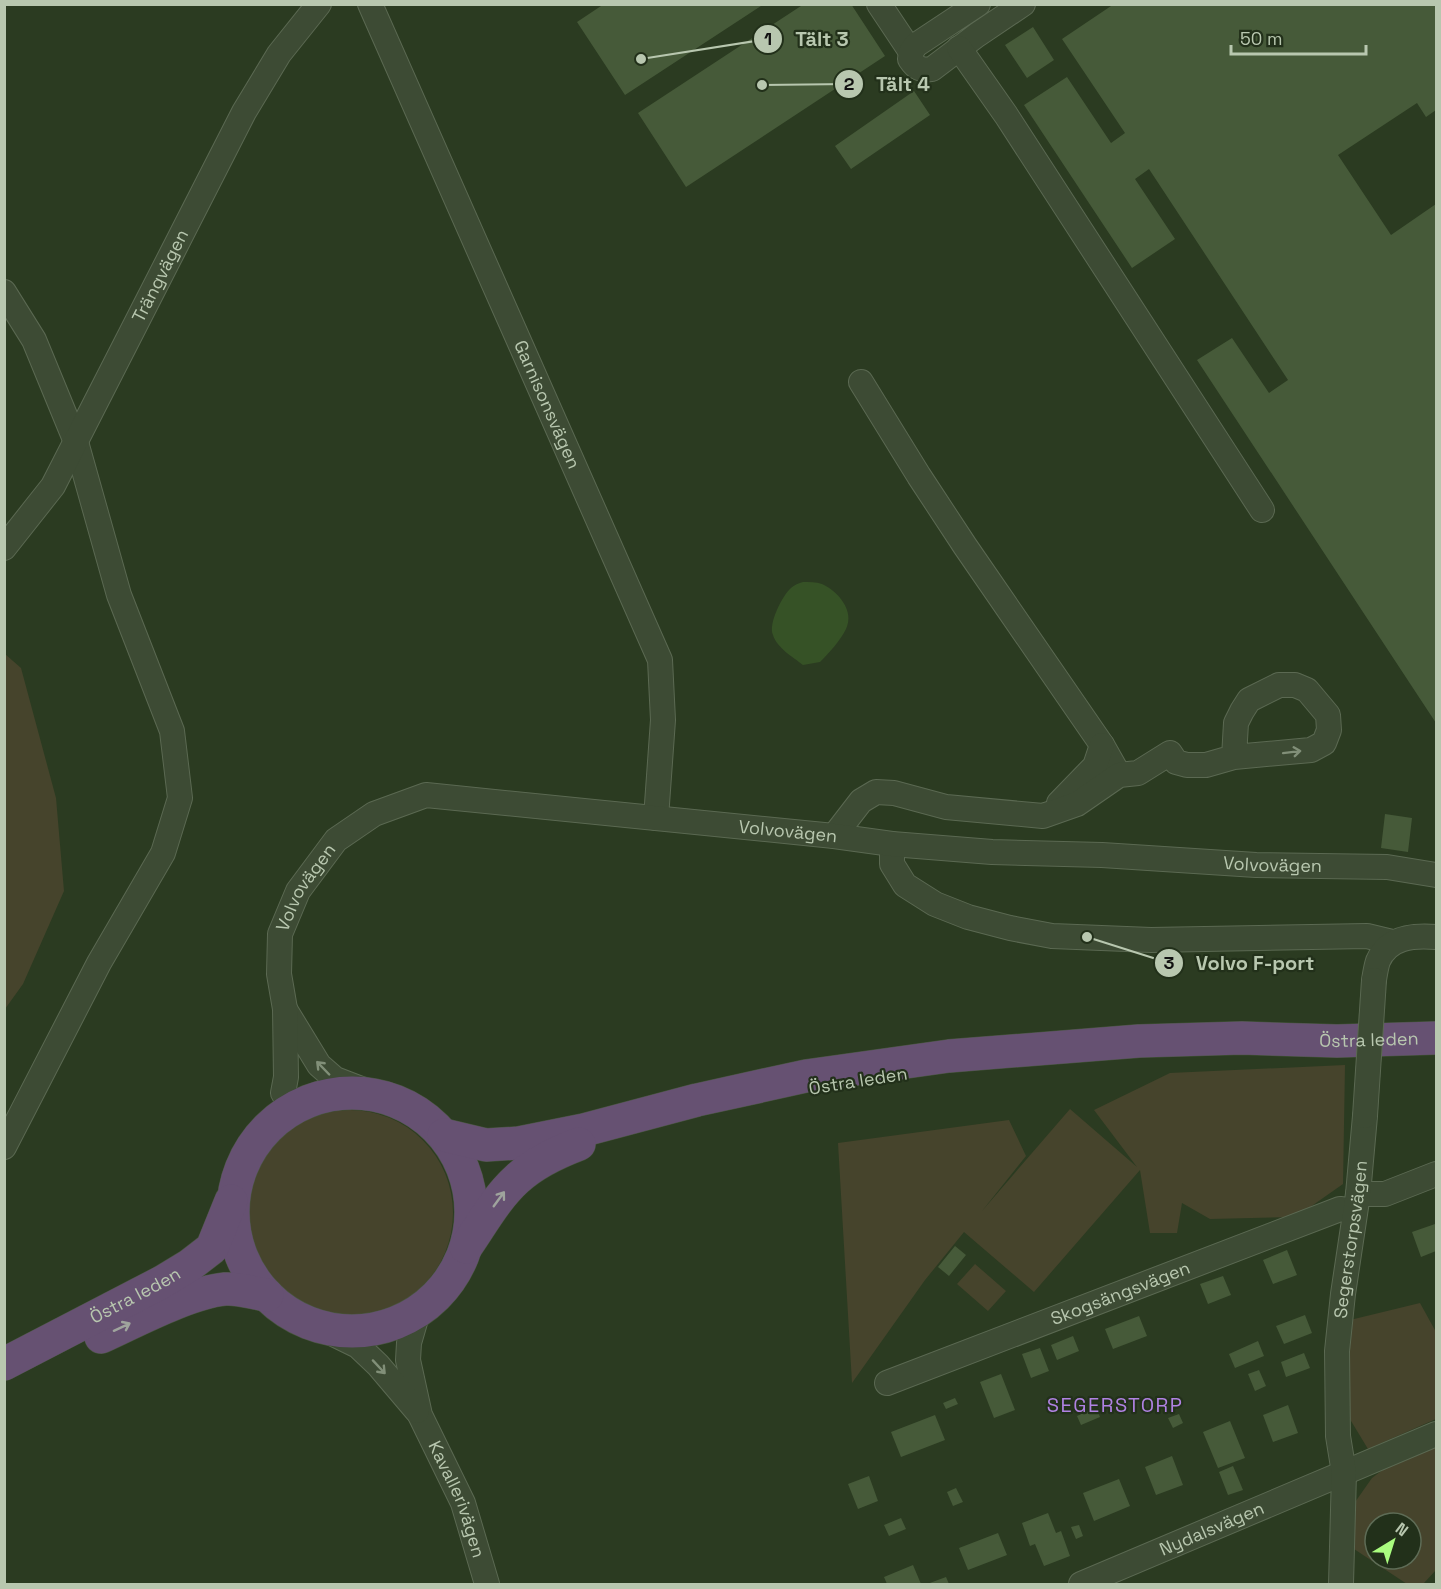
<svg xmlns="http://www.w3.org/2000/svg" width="1441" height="1589" font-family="'Space Grotesk',sans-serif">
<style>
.green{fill:#46442c;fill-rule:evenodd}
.water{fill:#365226}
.building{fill:#465a39}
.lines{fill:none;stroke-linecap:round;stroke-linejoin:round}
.minor-casing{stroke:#5b6952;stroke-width:26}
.highway-casing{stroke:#48563f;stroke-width:34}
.minor{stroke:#3d4b34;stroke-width:24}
.highway{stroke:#665172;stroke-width:33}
.minor-bridge-casing{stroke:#5b6952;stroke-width:26;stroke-linecap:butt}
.minor-bridge{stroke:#3d4b34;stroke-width:24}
.oneway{stroke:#818f78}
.oneway2{stroke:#9fa49d}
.labels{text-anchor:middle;stroke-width:4.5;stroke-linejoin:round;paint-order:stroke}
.street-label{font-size:18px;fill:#b8c7af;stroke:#22301a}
.neighbourhood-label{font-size:20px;letter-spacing:1.5px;fill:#b082e2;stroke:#22301a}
.leader{fill:none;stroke:#b8c7af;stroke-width:2}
.callout-dot{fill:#b8c7af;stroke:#22301a;stroke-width:2}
.mark-label{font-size:18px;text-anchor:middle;font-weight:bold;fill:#111}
.callout-label{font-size:20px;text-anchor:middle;font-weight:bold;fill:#b8c7af;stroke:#22301a;stroke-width:4.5;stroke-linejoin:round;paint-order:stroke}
</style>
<rect width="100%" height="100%" fill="#2b3b21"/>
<path class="green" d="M 5,654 L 21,668 L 56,798 L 64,891 L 23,984 L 5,1009 Z
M 1345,1065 L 1343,1184 L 1296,1217 L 1210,1219 L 1182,1203 L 1177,1233 L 1150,1233 L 1140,1170 L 1034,1292 L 964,1232 L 925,1280 L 852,1383 L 838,1143 L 1009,1120 L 1026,1156 L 982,1211 L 1070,1109 L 1137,1167 L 1094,1110 L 1170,1073 Z
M247 1213a103 103 0 1 1 206 0a103 103 0 1 1-206 0Z
M 975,1264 L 1006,1291 L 988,1311 L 957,1284 Z
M 1420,1303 L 1436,1332 L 1436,1419 L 1368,1449 L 1345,1411 L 1350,1320 Z
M 1436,1442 L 1436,1570 L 1424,1583 L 1407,1584 L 1351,1547 L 1353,1505 L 1372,1478 L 1401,1456 ZM 1375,1523 L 1411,1523 L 1411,1559 L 1375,1559 Z"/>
<path class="water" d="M 803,582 C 809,582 816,582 822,584 C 838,591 855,611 846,629 C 840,641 830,652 820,662 L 803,665 C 793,657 777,648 773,635 C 768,624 782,596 791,588 C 794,585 799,583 803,582 Z"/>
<path class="building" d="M 604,4 L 764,4 L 625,95 L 577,22 Z
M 804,4 L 851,4 L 885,56 L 686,187 L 638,113 Z
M 1114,4 L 1436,4 L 1436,110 L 1426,117 L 1417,103 L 1338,155 L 1391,235 L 1436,204 L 1436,723 L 1197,360 L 1232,338 L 1269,393 L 1288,380 L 1149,169 L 1135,179 L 1175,239 L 1132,268 L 1024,105 L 1067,77 L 1111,143 L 1125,133 L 1062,39 Z
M 1033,27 L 1054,60 L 1027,78 L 1005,45 Z
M 914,91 L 930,115 L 851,169 L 835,146 Z
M 1385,814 L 1412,818 L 1408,852 L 1381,848 Z
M 1435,1224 L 1436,1251 L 1421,1257 L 1412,1232 Z
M 955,1246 L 966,1255 L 949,1276 L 938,1267 Z
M 1287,1250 L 1297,1275 L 1273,1284 L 1263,1260 Z
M 1223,1276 L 1231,1295 L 1208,1304 L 1200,1284 Z
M 1305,1315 L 1312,1333 L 1284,1344 L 1276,1326 Z
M 1139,1316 L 1147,1336 L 1113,1349 L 1105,1329 Z
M 1073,1336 L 1079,1351 L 1057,1360 L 1051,1345 Z
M 1258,1341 L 1264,1356 L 1235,1368 L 1229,1354 Z
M 1040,1348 L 1049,1371 L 1031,1378 L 1022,1354 Z
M 1304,1353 L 1310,1368 L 1286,1377 L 1281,1362 Z
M 1259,1370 L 1266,1386 L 1255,1391 L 1248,1374 Z
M 1001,1374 L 1015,1410 L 994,1418 L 980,1382 Z
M 955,1398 L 958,1404 L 946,1409 L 943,1403 Z
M 1288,1405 L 1298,1433 L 1273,1442 L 1263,1415 Z
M 1096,1407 L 1100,1417 L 1081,1425 L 1077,1416 Z
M 1179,1414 L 1183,1423 L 1173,1428 L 1168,1418 Z
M 935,1415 L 945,1440 L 901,1457 L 891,1432 Z
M 1230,1421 L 1245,1458 L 1218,1468 L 1203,1432 Z
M 1172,1456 L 1183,1485 L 1156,1495 L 1145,1467 Z
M 1233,1466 L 1243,1490 L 1228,1495 L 1219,1472 Z
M 869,1476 L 878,1501 L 858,1509 L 848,1484 Z
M 1119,1479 L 1130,1506 L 1094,1521 L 1083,1493 Z
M 956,1488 L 963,1502 L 953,1506 L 947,1492 Z
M 1048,1513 L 1056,1533 L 1061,1531 L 1070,1556 L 1044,1566 L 1035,1544 L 1030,1546 L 1022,1523 Z
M 901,1518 L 906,1529 L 889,1536 L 884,1525 Z
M 1079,1525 L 1083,1536 L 1076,1539 L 1071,1527 Z
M 998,1533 L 1007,1555 L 968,1570 L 959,1548 Z
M 913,1565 L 921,1584 L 887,1584 L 884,1577 Z
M 946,1577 L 949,1584 L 927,1584 Z"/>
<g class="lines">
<defs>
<g id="minor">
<path id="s1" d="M 370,4 L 660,660 L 663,720 L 656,818"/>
<path d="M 879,4 L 911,52"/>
<path d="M 978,4 L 916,45 L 911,52 L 910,59 C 916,68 921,71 932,69 L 977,35 L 1023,4"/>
<path d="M 959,48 L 1006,115 L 1262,510"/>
<path d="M 4,292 L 34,340 L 76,442 L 119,595 L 172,731 L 180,798 L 163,853 L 99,963 L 4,1147"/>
<path d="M 861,382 L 919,476 L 965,546 L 1102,745 L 1119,775"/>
<path id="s2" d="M 4,548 L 53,486 L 244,112 L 279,54 L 319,4"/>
<path d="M 1059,803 L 1095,766 L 1102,745"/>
<path d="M 834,836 L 861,801 L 876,792 L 894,793 L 946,807 L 1043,816 L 1077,804 L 1119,775 L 1138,773 L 1170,753 L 1176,762 L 1187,765 L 1206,765 L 1234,757 L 1311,750 L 1324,743 L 1329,730 L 1328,715 L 1307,690 L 1295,685 L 1279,685 L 1249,700 L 1242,711 L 1236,723 L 1234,757"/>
<path d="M 892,844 L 892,864 L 905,885 L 935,904 L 968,917 L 1010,928 L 1052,936 L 1151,940 L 1367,936 L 1392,942"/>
<path d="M 1374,980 C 1375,974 1376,967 1378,961 C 1388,937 1413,935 1436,937"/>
<path d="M 286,1011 L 319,1065 L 335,1079 L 374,1094"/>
<path id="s3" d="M 294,1107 L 283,1093 L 286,1077 L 285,1009 L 279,974 L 280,934 L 298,891 L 336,840 L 374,814 L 426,795 L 834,836 L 892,844 L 992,852 L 1102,855 L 1256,865 L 1387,867 L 1436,875"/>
<path d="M 1358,1194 L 1385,1194 L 1436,1174"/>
<path id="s4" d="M 418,1312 L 409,1343 L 408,1360 L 420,1415 L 463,1503 L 487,1584"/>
<path d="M 313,1324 L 358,1346 L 378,1365 L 417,1411"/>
<path id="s5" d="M 887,1383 L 1340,1209 L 1355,1211"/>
<path id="s6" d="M 1081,1584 L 1436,1434"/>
<path id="s7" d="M 1341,1584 L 1344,1473 L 1338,1436 L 1337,1351 L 1343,1294 L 1358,1194 L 1365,1116"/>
</g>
<g id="highway">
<circle cx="352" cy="1212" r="119"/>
<path id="s8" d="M 444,1135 L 486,1145 L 519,1143 L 584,1130 L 697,1100 L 806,1076 L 949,1056 L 1139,1041 L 1242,1038 L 1337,1041 L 1436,1038"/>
<path d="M 466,1247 C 482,1224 496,1198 517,1179 C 534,1163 558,1152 579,1144"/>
<path d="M 101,1337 C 134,1322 190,1292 225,1289 C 238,1288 253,1293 267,1295"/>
<path id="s9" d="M 4,1364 L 162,1282 L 190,1265 L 212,1248 L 231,1201"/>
</g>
</defs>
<use href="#minor" class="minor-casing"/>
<use href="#highway" class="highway-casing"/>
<use href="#minor" class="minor"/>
<use href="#highway" class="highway"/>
<defs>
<path id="minor-bridge" d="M 1365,1116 L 1374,980"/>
</defs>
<use href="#minor-bridge" class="minor-bridge-casing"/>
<use href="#minor-bridge" class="minor-bridge"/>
</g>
<defs><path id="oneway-shaft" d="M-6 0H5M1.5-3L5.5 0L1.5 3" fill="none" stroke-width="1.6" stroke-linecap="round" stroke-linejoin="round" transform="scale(1.5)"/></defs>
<g class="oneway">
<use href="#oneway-shaft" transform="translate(1292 752) rotate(-7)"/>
<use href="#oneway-shaft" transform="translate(323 1068) rotate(-134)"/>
<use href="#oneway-shaft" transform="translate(379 1367) rotate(47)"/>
</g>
<g class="oneway2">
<use href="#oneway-shaft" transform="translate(499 1199) rotate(-54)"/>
<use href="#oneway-shaft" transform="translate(122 1327) rotate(-25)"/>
</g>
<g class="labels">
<g class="street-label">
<text dy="6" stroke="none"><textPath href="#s2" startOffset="315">Trängvägen</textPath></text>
<text dy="6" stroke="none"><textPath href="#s1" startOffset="438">Garnisonsvägen</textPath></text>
<text dy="6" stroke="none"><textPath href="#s3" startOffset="753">Volvovägen</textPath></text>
<text dy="6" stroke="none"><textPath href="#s3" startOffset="1239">Volvovägen</textPath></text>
<text dy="6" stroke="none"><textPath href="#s3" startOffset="231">Volvovägen</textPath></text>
<text dy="6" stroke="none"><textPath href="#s8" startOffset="936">Östra leden</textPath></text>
<text transform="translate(858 1081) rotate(-9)" y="6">Östra leden</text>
<text dy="6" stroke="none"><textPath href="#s7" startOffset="346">Segerstorpsvägen</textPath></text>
<text dy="6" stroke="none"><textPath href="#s5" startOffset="250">Skogsängsvägen</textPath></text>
<text dy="6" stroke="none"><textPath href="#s9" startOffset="148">Östra leden</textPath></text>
<text dy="6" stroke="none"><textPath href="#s4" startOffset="198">Kavallerivägen</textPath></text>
<text dy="6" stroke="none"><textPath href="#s6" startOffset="142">Nydalsvägen</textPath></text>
</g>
<g class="neighbourhood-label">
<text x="1115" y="1412">SEGERSTORP</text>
</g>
</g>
<path class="leader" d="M641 59L768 39M762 85L849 84M1087 937L1169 963"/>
<g class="callout-dot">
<circle cx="641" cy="59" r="6"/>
<circle cx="762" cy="85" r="6"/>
<circle cx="1087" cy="937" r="6"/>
<circle cx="768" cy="39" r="15"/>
<circle cx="849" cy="84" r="15"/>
<circle cx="1169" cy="963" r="15"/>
</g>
<g class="mark-label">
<text x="768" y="45">1</text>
<text x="849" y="90">2</text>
<text x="1169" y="969">3</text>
</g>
<g class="callout-label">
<text x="822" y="46">Tält 3</text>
<text x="903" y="91">Tält 4</text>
<text x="1255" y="970">Volvo F-port</text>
</g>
<rect width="1441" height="1589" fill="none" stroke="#b8c7af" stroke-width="12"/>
<g transform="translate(1393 1541) rotate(38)"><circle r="28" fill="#22301a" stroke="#5e6c56" stroke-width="1.5"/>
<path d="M0-4.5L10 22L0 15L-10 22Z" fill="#aafd7f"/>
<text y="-9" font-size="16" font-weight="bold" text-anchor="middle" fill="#b8c7af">N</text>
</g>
<path d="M1231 45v9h135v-9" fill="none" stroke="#b8c7af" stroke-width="3"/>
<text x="1240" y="45" font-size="18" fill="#b8c7af" stroke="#22301a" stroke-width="4.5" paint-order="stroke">50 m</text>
</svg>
